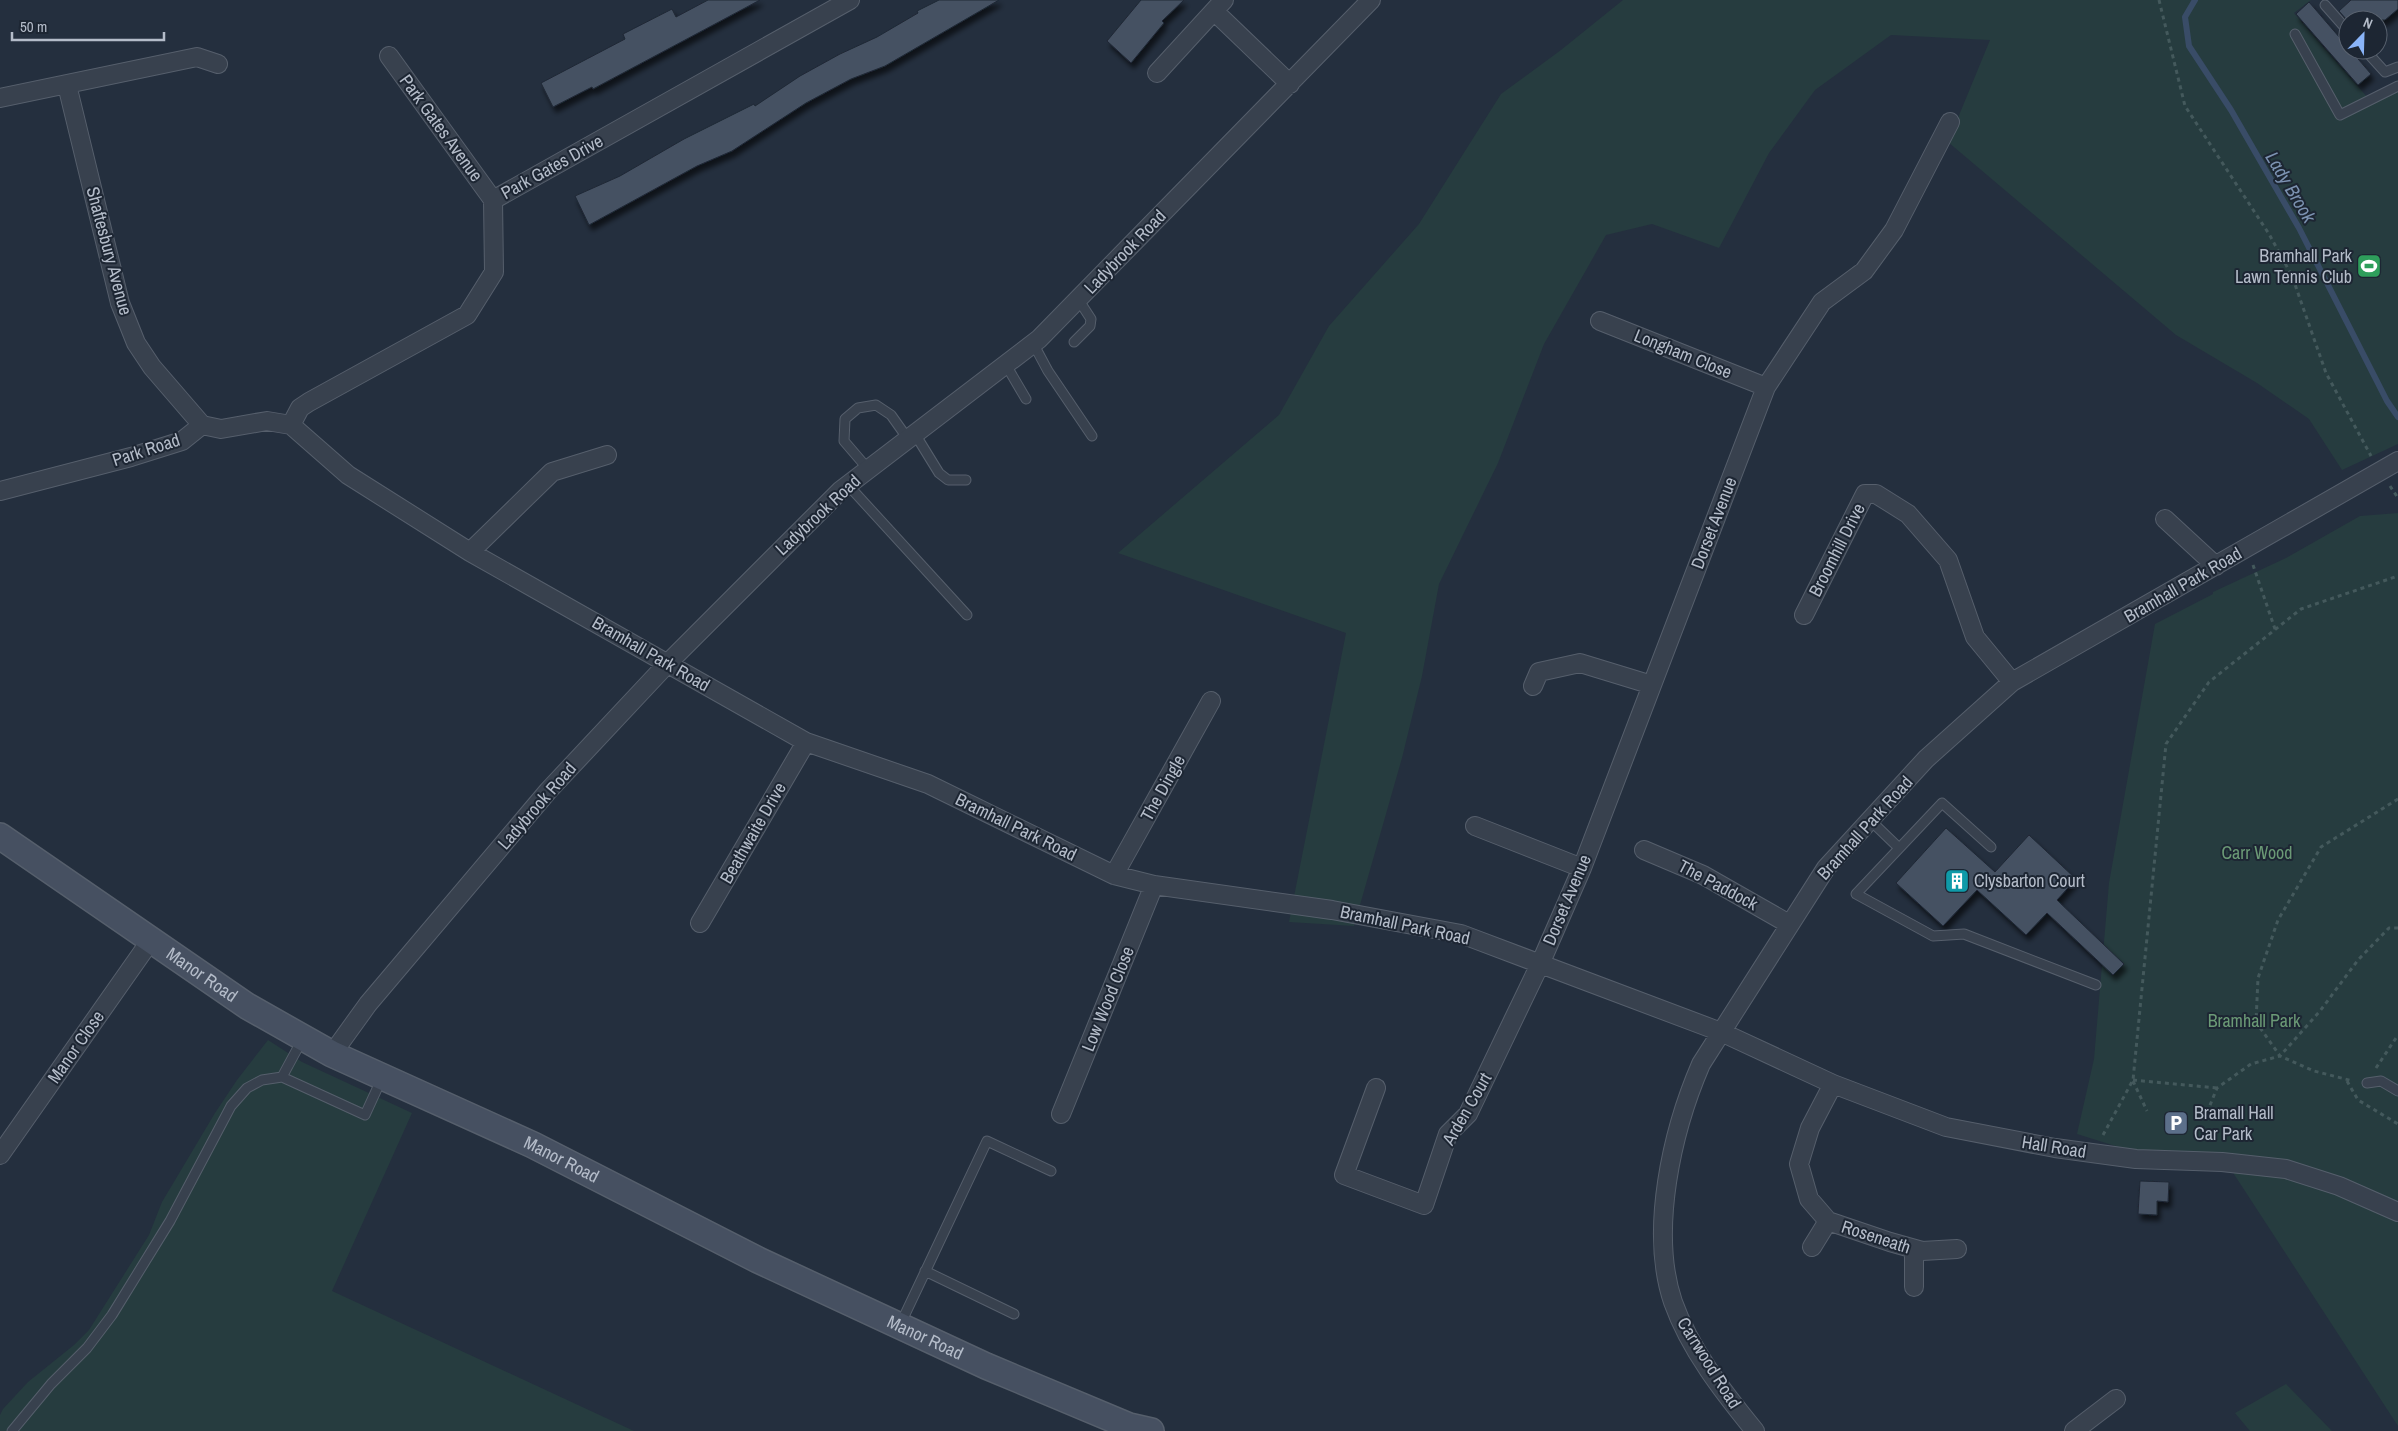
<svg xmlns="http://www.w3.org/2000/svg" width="2398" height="1431" font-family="'Archivo Narrow',sans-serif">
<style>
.green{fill:#263c3f}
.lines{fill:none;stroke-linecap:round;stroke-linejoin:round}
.stream{stroke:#394c67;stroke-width:6}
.building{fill:#455162;stroke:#1f2835;filter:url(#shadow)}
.lane-casing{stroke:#565f6c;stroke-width:11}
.street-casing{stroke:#565f6c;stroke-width:20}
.secondary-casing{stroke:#565f6c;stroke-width:28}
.path{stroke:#44595c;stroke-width:3;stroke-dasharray:4 4;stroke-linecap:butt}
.lane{stroke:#38414e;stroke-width:9}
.street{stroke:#38414e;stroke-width:18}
.secondary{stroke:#465061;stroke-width:25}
.labels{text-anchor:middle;stroke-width:4;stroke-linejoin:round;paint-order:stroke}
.street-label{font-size:18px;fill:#b4bcc9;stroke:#1d2633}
.poi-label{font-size:18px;fill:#b4bcc9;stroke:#1d2633;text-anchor:start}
.park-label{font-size:18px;fill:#6b9a76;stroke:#1d2633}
.water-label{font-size:19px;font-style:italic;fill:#7c92b1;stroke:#1d2633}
</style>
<defs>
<filter id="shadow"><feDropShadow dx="3" dy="5.5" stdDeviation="2.5" flood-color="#0009"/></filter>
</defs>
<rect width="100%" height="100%" fill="#242f3e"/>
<path class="green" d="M 1623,0 L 2311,0 L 2294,13 L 2368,98 L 2398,80 L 2398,444 L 2342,470 L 2309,419 L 2257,383 L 2176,335 L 1948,142 L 1990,40 L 1891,35 L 1815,90 L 1769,153 L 1719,248 L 1652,224 L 1606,235 L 1544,344 L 1498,463 L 1439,584 L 1422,676 L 1402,758 L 1354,926 L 1289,922 L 1346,633 L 1118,553 L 1279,415 L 1329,326 L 1419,224 L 1501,94 L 1561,50 Z
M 2398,513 L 2398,1426 L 2228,1165 L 2125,1149 L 2077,1134 L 2094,1059 L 2109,883 L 2155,624 L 2213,594 L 2213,592 L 2286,558 L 2360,516 Z
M 268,1040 L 302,1062 L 412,1113 L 332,1291 L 634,1431 L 0,1431 L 0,1415 L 3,1409 L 28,1382 L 74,1345 L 89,1330 L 149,1235 L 162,1202 L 215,1113 L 237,1080 Z
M 2286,1384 L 2332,1431 L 2250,1431 L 2235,1413 Z"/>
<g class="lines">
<path class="stream" d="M 2195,0 L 2185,17 L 2189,46 L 2231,110 L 2299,228 L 2387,401 L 2398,417"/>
</g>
<path class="building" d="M 708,0 L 760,0 L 593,89 L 592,87 L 553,107 L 541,83 L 625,39 L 623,34 L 672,9 L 676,17 Z
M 939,0 L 999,0 L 885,66 L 851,79 L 806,103 L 732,151 L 697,166 L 589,225 L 575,196 L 620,176 L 684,139 L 754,104 L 755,106 L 800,76 L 840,54 L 877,37 L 918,13 L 917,11 Z
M 1141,0 L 1184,0 L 1162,21 L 1164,23 L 1131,63 L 1107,41 Z
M 2351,0 L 2398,0 L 2398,9 L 2385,20 L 2347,20 L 2339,11 Z
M 2309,2 L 2371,74 L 2358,85 L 2296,14 Z
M 1946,828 L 1995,872 L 2029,835 L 2076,879 L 2057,900 L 2124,964 L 2113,975 L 2047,913 L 2026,935 L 1977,890 L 1943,926 L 1896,883 Z
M 2140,1181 L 2169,1182 L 2168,1202 L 2157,1201 L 2157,1215 L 2138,1214 Z"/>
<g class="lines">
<defs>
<path id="lane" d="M 2325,5 L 2348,31
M 2295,34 L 2340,115 L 2398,86
M 2365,50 L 2385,72 L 2398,67
M 1074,342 L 1090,326 L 1091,319 L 1078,299
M 1033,343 L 1048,371 L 1092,436
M 1006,365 L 1026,399
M 915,434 L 939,473 L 948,480 L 966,480
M 868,469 L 844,441 L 845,419 L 858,408 L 876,405 L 891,415 L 908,439
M 848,485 L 967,615
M 1870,820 L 1899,848
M 1991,847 L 1942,803 L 1856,894 L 1933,936 L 1964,934 L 2096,985
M 282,1077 L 302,1040
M 2367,1083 L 2381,1081 L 2398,1091
M 925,1271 L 1014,1314
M 900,1325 L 987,1141 L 1051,1171
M 12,1431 L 51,1384 L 87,1348 L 112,1315 L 170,1221 L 231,1106 L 247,1088 L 262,1080 L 282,1077 L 365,1115 L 382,1078"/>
<path id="street" d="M 1214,11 L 1290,84
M 389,56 L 493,200
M 1157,73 L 1224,0
M 67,85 L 120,303 L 136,343 L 152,367 L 202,425 L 221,429 L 267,421 L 291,425 L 348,475 L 470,552 L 806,742 L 928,784 L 1114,875 L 1154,885 L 1332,910 L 1461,934 L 1721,1032 L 1833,1084 L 1946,1127 L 2055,1148 L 2136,1159 L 2222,1162 L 2286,1169 L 2339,1186 L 2398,1212
M 0,98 L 197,57 L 218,64
M 1600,321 L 1766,387
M 291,425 L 300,408 L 309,402 L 467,315 L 494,272 L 493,200 L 850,0
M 0,491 L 131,457 L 182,441 L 202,425
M 2165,519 L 2216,566
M 470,552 L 552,472 L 607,455
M 1804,615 L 1865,494 L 1876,494 L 1908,514 L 1948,560 L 1975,637 L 2012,682
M 1533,686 L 1539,672 L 1580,663 L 1652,685
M 1475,826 L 1582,868
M 1644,850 L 1703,875 L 1789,924
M 1114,875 L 1211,701
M 700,923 L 806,742
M 332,1054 L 368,1004 L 548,791 L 668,663 L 840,491 L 1039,339 L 1371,0
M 1833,1084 L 1810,1128 L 1799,1164 L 1809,1199 L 1828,1221 L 1890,1242 L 1922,1251 L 1957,1249
M 1376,1088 L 1344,1175 L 1424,1205 L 1448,1134 L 1468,1114 L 1541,962 L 1582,868 L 1766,387 L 1822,302 L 1864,271 L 1894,230 L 1950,122
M 1061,1114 L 1154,885
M 0,1155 L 151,940
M 1812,1247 L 1828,1221
M 1914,1287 L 1914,1249
M 1755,1431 C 1724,1393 1690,1350 1673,1302 C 1649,1231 1672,1131 1701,1064 L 1826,868 L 1926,759 L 2012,682 L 2398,461
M 2074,1431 L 2116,1399"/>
<g id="secondary">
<path id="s1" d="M 0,836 L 247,1006 L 332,1054 L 533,1145 L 758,1260 L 986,1366 L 1129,1426 L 1151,1431"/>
</g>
</defs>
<use href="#lane" class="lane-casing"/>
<use href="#street" class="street-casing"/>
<use href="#secondary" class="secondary-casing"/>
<path class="path" d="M 2159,0 L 2185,106 L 2269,234 L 2292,276 L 2326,373 L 2371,456
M 2390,486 L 2398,498
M 2253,565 L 2275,629
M 2398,799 L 2321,847 L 2278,920 L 2258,978 L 2256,1022 L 2280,1056 L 2320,1011 L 2358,960 L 2389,928 L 2398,928
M 2376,1068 L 2398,1035
M 2133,1080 L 2217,1088
M 2133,1081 L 2147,1111
M 2347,1081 L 2358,1100 L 2398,1124
M 2204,1120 L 2217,1088 L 2251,1064 L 2280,1056 L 2314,1071 L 2353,1081
M 2103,1135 L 2133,1080 L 2166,744 L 2209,682 L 2301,609 L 2398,576"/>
<use href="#lane" class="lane"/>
<use href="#street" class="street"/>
<use href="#secondary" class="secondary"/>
</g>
<defs>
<symbol id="stadium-square" viewBox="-11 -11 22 22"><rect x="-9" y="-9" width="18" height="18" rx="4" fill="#2e9e5b" stroke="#1d2633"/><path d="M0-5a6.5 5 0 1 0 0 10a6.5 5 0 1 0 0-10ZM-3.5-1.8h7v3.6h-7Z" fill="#fff"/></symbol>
<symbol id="building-square" viewBox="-11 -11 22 22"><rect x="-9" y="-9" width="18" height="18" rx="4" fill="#0f9aa8" stroke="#1d2633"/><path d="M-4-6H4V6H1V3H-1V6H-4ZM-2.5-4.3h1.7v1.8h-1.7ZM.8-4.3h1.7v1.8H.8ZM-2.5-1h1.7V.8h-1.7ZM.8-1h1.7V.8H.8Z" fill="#fff"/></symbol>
<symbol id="parking-square" viewBox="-11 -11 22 22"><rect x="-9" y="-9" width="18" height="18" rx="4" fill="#5c6f8a" stroke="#1d2633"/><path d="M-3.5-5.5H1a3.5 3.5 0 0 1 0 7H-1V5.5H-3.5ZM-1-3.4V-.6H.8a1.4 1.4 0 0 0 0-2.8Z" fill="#fff"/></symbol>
</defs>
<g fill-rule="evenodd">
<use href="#stadium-square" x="2355" y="252" width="28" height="28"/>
<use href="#building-square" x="1943" y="867" width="28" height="28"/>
<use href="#parking-square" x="2162" y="1109" width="28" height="28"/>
</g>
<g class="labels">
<g class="street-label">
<text transform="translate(441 128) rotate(54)" y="6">Park Gates Avenue</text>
<text transform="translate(552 167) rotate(-29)" y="6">Park Gates Drive</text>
<text transform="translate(109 251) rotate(75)" y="6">Shaftesbury Avenue</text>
<text transform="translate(1125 252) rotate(-46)" y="6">Ladybrook Road</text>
<text transform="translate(1683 354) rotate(22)" y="6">Longham Close</text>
<text transform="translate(146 450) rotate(-18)" y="6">Park Road</text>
<text transform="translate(818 515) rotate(-43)" y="6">Ladybrook Road</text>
<text transform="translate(1714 523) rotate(-69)" y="6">Dorset Avenue</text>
<text transform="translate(1837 550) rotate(-63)" y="6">Broomhill Drive</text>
<text transform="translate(2183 585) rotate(-30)" y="6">Bramhall Park Road</text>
<text transform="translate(651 654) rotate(30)" y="6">Bramhall Park Road</text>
<text transform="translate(1163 788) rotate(-61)" y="6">The Dingle</text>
<text transform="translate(537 806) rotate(-49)" y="6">Ladybrook Road</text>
<text transform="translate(1016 827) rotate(26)" y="6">Bramhall Park Road</text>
<text transform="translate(1865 828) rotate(-48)" y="6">Bramhall Park Road</text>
<text transform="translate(753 833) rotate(-60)" y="6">Beathwaite Drive</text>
<text transform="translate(1718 885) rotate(28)" y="6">The Paddock</text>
<text transform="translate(1567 900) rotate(-67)" y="6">Dorset Avenue</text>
<text transform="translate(1405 925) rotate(12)" y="6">Bramhall Park Road</text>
<text dy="6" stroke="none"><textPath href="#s1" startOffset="245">Manor Road</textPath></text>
<text transform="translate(1108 999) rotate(-68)" y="6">Low Wood Close</text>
<text transform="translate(76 1047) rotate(-55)" y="6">Manor Close</text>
<text transform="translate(1467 1109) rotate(-60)" y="6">Arden Court</text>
<text transform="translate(2054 1147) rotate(9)" y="6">Hall Road</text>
<text dy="6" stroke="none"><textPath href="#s1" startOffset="650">Manor Road</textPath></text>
<text transform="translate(1876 1237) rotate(18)" y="6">Roseneath</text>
<text dy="6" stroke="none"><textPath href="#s1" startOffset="1055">Manor Road</textPath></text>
<text transform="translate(1709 1363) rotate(58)" y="6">Carrwood Road</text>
</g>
<g class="poi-label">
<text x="2352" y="262" text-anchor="end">Bramhall Park<tspan x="2352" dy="21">Lawn Tennis Club</tspan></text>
<text x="1974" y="887">Clysbarton Court</text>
<text x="2194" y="1119">Bramall Hall<tspan x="2194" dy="21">Car Park</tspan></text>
</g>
<g class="park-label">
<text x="2257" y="859">Carr Wood</text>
<text x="2254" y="1027">Bramhall Park</text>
</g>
<g class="water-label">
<text transform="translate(2291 187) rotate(59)" y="7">Lady Brook</text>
</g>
</g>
<g transform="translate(2363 35) rotate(23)"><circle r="24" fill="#1d2633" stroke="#59626f"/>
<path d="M0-4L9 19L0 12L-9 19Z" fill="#8ab4f8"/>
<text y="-8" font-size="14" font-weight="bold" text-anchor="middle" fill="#b4bcc9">N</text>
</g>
<path d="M12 32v8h152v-8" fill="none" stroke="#b4bcc9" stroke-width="2.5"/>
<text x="20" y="32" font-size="15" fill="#b4bcc9" stroke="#1d2633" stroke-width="4" paint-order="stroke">50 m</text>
</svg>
